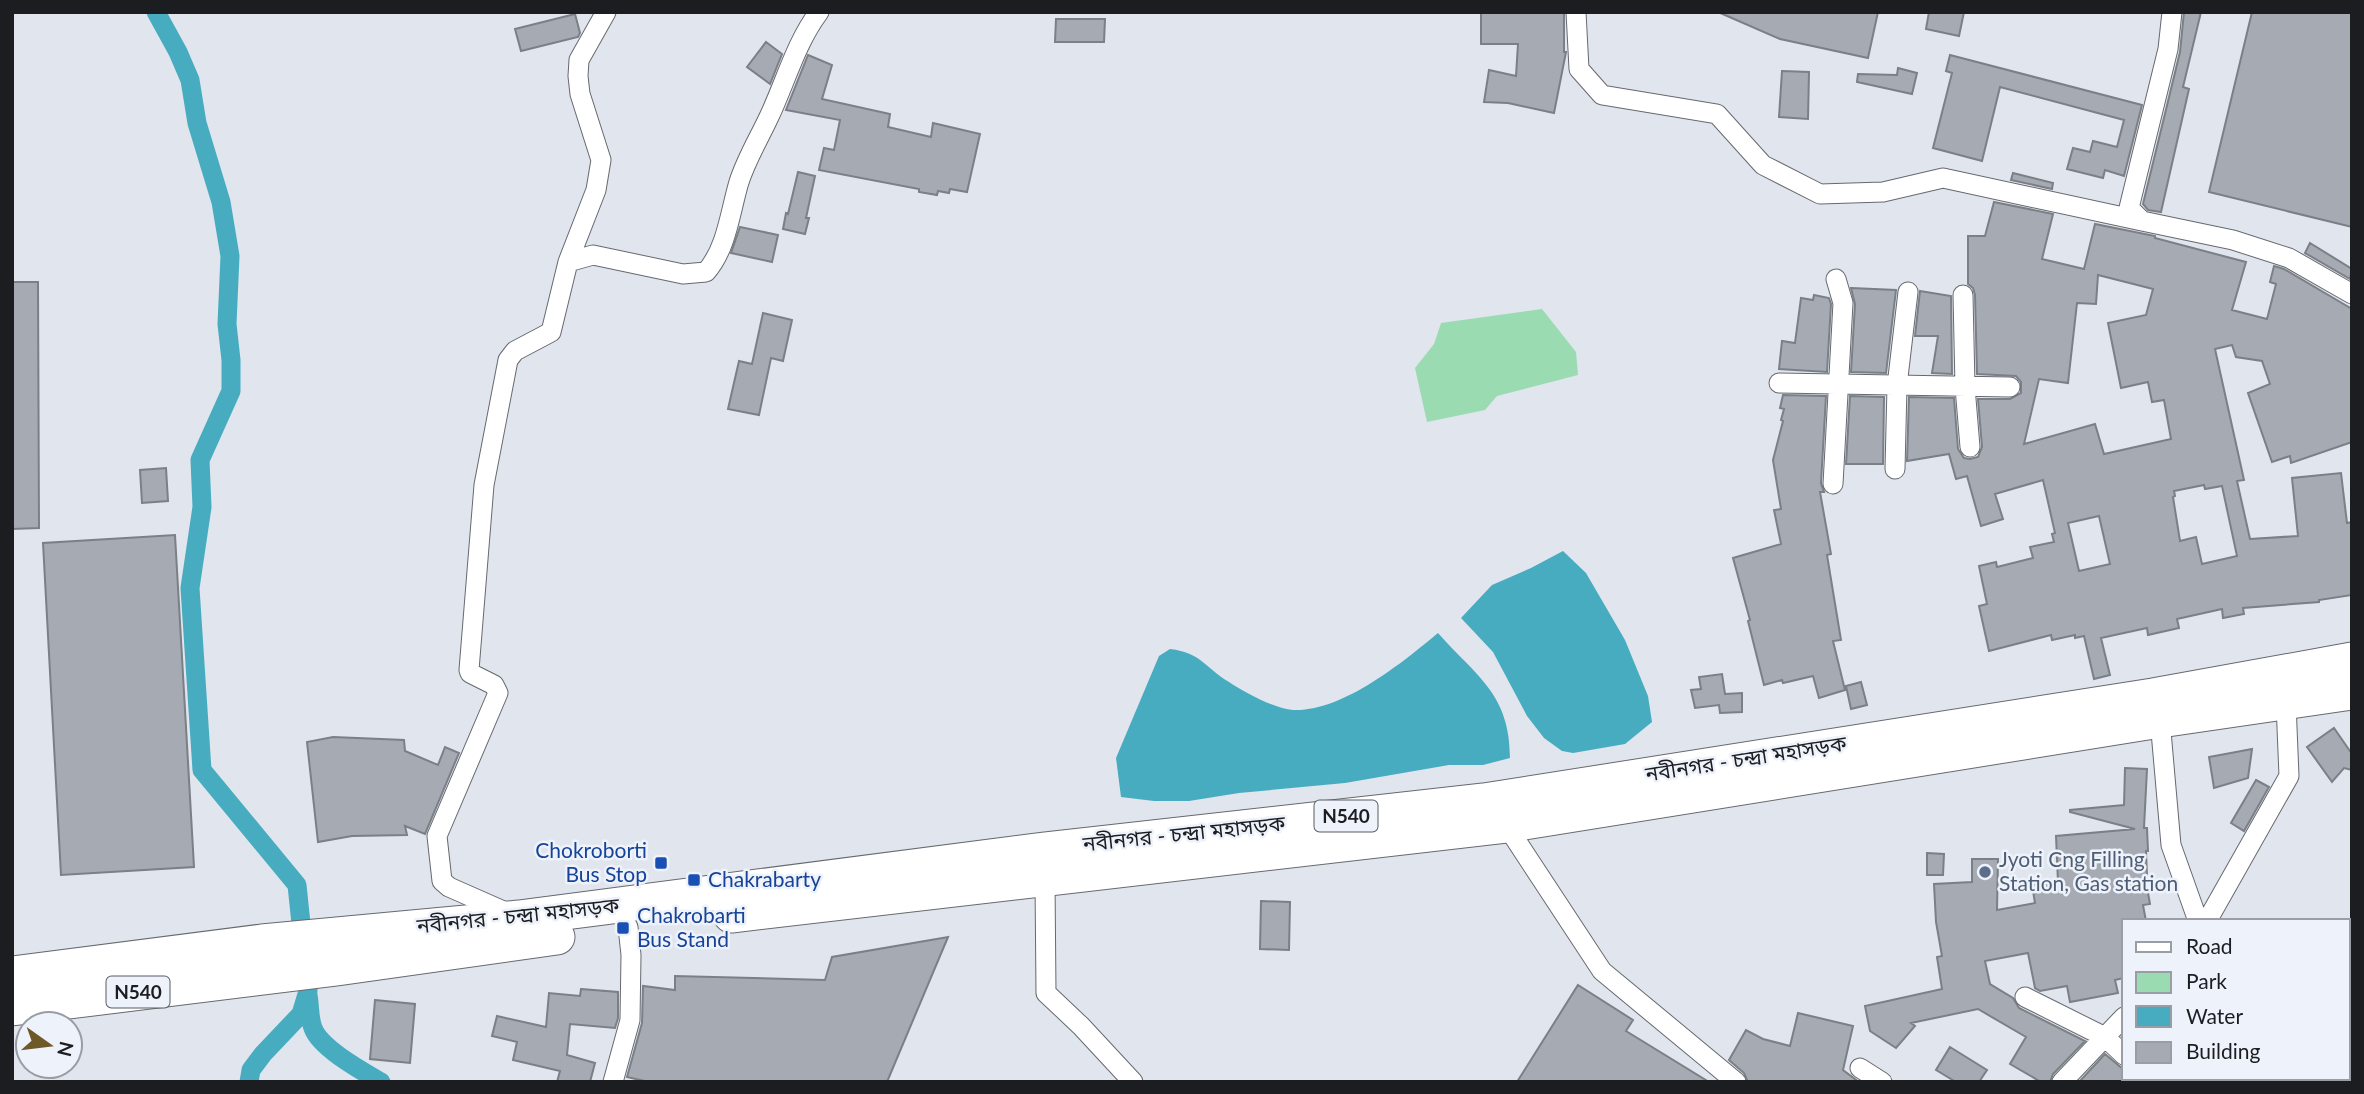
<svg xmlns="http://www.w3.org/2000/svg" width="2364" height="1094" font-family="Lato,'Noto Sans Bengali',sans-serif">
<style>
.green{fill:#9adbb2}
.water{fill:#47acc0}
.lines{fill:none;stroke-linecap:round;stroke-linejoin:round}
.canal{stroke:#47acc0;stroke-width:19}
.building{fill:#a6aab2;stroke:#7b7f86;stroke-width:2;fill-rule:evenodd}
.lane-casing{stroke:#666970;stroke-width:11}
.street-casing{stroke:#666970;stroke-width:21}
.highway-casing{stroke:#666970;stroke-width:37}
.lane{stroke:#fff;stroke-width:10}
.street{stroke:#fff;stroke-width:19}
.highway{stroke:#fff;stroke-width:35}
.transit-dot{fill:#1a4fb4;stroke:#eef2fa;stroke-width:2.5}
.service-dot{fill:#5c6f8a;stroke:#eef2fa;stroke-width:2.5}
.labels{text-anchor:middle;stroke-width:5;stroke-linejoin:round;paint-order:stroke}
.shield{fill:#eef2fa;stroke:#5a5d61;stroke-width:2}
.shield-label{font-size:19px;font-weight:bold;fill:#1b1d20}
.street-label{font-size:21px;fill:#1b1d20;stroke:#eef2fa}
.transit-label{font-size:21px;fill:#164399;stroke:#eef2fa;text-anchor:start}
.service-label{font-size:21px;fill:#4e5e75;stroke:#eef2fa;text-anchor:start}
</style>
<rect width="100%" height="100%" fill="#e1e5ed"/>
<path class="green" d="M 1542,309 L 1576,352 L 1578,375 L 1497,396 L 1485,410 L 1427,422 L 1415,368 L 1434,344 L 1441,323 Z"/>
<path class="water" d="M 1563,551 L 1586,573 L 1625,640 L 1648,696 L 1652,722 L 1625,744 L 1573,753 L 1562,751 L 1544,738 L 1527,716 L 1493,652 L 1461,618 L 1492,585 L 1531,568 Z
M 1438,633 C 1477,677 1510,694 1510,758 L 1483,765 L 1449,765 L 1345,783 L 1239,793 L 1189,801 L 1154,801 L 1121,797 L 1116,758 L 1159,656 L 1170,649 C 1202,653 1204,667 1229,682 C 1244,692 1275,709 1293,710 C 1342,712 1402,663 1438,633 Z"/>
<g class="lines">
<path class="canal" d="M 156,12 L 178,52 L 190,80 L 197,123 L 221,202 L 230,256 L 227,324 L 231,360 L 231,391 L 200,460 L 202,507 L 190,588 L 202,770 L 297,885 L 308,991 L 301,1014 L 263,1054 L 251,1070 L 249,1082
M 308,995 C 310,1005 309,1018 313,1028 C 320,1048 362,1071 381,1082"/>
</g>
<path class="building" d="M 1481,12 L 1564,12 L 1564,52 L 1566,52 L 1554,113 L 1508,103 L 1484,102 L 1489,70 L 1516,76 L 1518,44 L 1481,44 Z
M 1718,12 L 1878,12 L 1868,58 L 1780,39 Z
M 1929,12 L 1964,12 L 1959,36 L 1926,29 Z
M 2184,12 L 2201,12 L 2183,87 L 2189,89 L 2161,212 L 2148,210 L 2143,204 L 2180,52 Z
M 2252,12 L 2352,12 L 2352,227 L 2209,192 Z
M 575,14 L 580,33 L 578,37 L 521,51 L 515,29 Z
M 1056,19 L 1105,19 L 1104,42 L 1055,42 Z
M 766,42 L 782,54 L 770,84 L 747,67 Z
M 808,55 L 832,65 L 822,99 L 890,114 L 888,127 L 931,137 L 933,123 L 980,134 L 967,192 L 950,189 L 949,193 L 938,191 L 937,195 L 919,192 L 919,189 L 819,170 L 824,148 L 834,150 L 840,120 L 786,110 Z
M 1950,55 L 2142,105 L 2124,176 L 2105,170 L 2103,178 L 2067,169 L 2073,148 L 2090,152 L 2093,141 L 2117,147 L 2124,120 L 2000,87 L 1982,161 L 1933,148 L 1952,73 L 1946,71 Z
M 1898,68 L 1917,73 L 1912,94 L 1857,82 L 1858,74 L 1897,75 Z
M 1782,71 L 1809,72 L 1808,119 L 1779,117 Z
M 798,172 L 815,176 L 806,218 L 809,218 L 805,234 L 783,229 L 786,213 L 788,214 Z
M 2013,173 L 2053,183 L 2052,189 L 2011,180 Z
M 1994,202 L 2053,214 L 2042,259 L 2084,269 L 2095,224 L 2155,236 L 2155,238 L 2246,262 L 2232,310 L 2267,319 L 2276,284 L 2270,282 L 2274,266 L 2284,269 L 2352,309 L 2352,442 L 2291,463 L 2290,456 L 2272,462 L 2248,393 L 2270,384 L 2262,361 L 2236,357 L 2232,345 L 2215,349 L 2244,480 L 2237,481 L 2250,539 L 2298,536 L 2292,478 L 2341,473 L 2347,523 L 2352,522 L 2352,595 L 2319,600 L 2319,602 L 2243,608 L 2244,614 L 2223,618 L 2222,609 L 2177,619 L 2179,628 L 2148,635 L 2147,628 L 2101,638 L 2110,675 L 2094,679 L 2084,636 L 2075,638 L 2075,635 L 2052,640 L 2051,635 L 1989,651 L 1979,606 L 1987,604 L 1979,566 L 1996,562 L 1997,567 L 2033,558 L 2030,547 L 2054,542 L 2052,534 L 2055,533 L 2043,480 L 1995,494 L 2003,519 L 1981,526 L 1967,476 L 1956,479 L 1949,454 L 1907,461 L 1909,397 L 1954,398 L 1958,449 L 1964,458 L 1970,459 L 1978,457 L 1982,447 L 1978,399 L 2010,399 L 2021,393 L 2021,382 L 2016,376 L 1977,374 L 1975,295 L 1973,288 L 1968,284 L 1968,236 L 1985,236 ZM 2098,275 L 2153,289 L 2146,315 L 2108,323 L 2121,388 L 2148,382 L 2152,402 L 2164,400 L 2171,439 L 2104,454 L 2095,424 L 2024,444 L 2039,379 L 2068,383 L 2077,303 L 2096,304 ZM 2204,485 L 2205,489 L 2222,486 L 2237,556 L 2202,564 L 2196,537 L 2180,541 L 2173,497 L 2175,496 L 2174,491 ZM 2099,516 L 2110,564 L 2079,571 L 2068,523 Z
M 740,227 L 778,235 L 772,262 L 731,253 Z
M 2310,243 L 2352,269 L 2350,279 L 2305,253 Z
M 12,282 L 38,282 L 39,528 L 12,529 Z
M 1851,288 L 1896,290 L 1886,373 L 1851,372 L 1855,304 Z
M 1920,291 L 1951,296 L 1952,374 L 1932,373 L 1938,336 L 1915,336 Z
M 1814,295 L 1829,298 L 1831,304 L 1827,372 L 1779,369 L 1782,341 L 1795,343 L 1801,298 L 1813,300 Z
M 763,313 L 792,320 L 783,361 L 771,358 L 759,415 L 728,409 L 739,361 L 752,364 Z
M 1783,395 L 1826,396 L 1821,483 L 1824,492 L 1820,492 L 1831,554 L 1827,555 L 1841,640 L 1833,641 L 1845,690 L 1819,698 L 1813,676 L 1783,683 L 1782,680 L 1764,685 L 1748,621 L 1750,620 L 1733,558 L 1781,544 L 1774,510 L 1781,509 L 1773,460 L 1783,421 L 1781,420 L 1784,409 L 1780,408 Z
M 1850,396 L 1884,397 L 1883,464 L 1846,464 Z
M 166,468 L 168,501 L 142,503 L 140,470 Z
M 175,535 L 194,867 L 61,875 L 43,543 Z
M 1722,674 L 1725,694 L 1742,693 L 1742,712 L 1720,713 L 1719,705 L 1695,708 L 1691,690 L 1701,689 L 1699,677 Z
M 1861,682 L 1867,705 L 1851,709 L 1846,686 Z
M 2334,728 L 2352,754 L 2352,770 L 2344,768 L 2332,782 L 2307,747 Z
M 333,737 L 404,740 L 405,751 L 438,765 L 445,747 L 459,753 L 425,834 L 405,826 L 407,835 L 352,836 L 318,842 L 307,742 Z
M 2252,749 L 2248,778 L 2214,788 L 2209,757 Z
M 2125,768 L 2147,769 L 2144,828 L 2147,828 L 2148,851 L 2146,851 L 2147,876 L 2145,876 L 2150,904 L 2143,905 L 2146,921 L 2124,921 L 2124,978 L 2115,980 L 2118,993 L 2070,1002 L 2067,986 L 2040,991 L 2035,988 L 2028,953 L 1985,961 L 1990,984 L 2013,998 L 2019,1008 L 2085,1041 L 2053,1074 L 2050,1082 L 2041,1082 L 2010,1064 L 2026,1037 L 1978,1009 L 1911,1023 L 1915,1026 L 1896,1048 L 1870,1031 L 1865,1006 L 1942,989 L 1937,957 L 1942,956 L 1936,922 L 1934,884 L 1972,882 L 1972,859 L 1998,859 L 1997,910 L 2035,903 L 2032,885 L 2058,882 L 2056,836 L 2135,829 L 2070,812 L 2070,810 L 2124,805 Z
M 2256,780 L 2269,787 L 2244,831 L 2231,823 Z
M 1927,853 L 1944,854 L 1943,875 L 1927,875 Z
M 1261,901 L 1290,902 L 1289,950 L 1260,949 Z
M 948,937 L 887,1082 L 649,1082 L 627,1077 L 642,1023 L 643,986 L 675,990 L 675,976 L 825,980 L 832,957 Z
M 1578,985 L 1633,1020 L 1626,1031 L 1709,1082 L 1517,1082 Z
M 581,989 L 618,992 L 618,1018 L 615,1028 L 570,1024 L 567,1055 L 595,1063 L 590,1082 L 557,1082 L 560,1071 L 513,1060 L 517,1042 L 492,1036 L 497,1016 L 546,1027 L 549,993 L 580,996 Z
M 375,1000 L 415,1004 L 410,1063 L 370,1059 Z
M 1798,1013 L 1853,1026 L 1843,1070 L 1859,1082 L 1748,1082 L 1744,1073 L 1729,1060 L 1746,1030 L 1763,1039 L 1790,1046 Z
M 1950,1047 L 1987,1070 L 1979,1082 L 1956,1082 L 1936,1070 Z
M 2105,1054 L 2124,1070 L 2124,1082 L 2079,1082 Z"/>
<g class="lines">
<defs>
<path id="lane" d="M 2348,1056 L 2352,1055
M 2292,1082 L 2300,1078"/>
<path id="street" d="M 1576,12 L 1579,69 L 1602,95 L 1717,114 L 1763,165 L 1820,194 L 1883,192 L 1943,178 L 2142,221
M 2172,12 L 2168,49 L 2129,208 L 2142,221 L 2233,240 L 2289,258 L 2352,294
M 568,262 L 593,255 L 683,274 L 706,272 C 727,248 730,212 739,182 C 746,160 758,140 768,119 C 785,84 795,44 819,12
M 1963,295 L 1965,387 L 1970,447
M 1779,383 L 2010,387
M 1895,469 L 1897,386 L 1908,292
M 1833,484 L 1843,303 L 1836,279
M 2160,720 L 2171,845 L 2198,921
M 1506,825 L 1602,971 L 1736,1082
M 1045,880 L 1046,993 L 1081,1026 L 1133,1082
M 508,913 L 449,887 L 442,881 L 437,836 L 498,693 L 494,685 L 470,673 L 469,670 L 484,485 L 508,360 L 515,351 L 551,332 L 568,262 L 596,190 L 601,160 L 580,94 L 578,76 L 579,60 L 606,12
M 2207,921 L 2289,776 L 2286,703
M 2025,997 L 2105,1037 L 2124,1055
M 1860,1068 L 1882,1082
M 2149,1078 L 2153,1082
M 2270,1078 L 2272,1082
M 613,1082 L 630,1020 L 631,955 L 628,927
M 2062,1082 L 2124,1017"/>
<path id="highway" d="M 731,915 L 1506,825 L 2160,720 L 2352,692
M 12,974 L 262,942 L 519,918 L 1044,850 L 1484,801 L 2153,696 L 2352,660
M 12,1008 L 337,968 L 557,937"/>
</defs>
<use href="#lane" class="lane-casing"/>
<use href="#street" class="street-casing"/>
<use href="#highway" class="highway-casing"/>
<use href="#lane" class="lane"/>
<use href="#street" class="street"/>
<use href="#highway" class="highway"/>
</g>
<g class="transit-dot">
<rect x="654" y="856" width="14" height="14" rx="3.5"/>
<rect x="687" y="873" width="14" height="14" rx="3.5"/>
<rect x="616" y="921" width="14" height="14" rx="3.5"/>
</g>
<circle class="service-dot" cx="1985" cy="872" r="7"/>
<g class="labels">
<g class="shield">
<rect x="1314.5" y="800.5" width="63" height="31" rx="5"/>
<rect x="106.5" y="976.5" width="63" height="31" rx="5"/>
</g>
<g class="shield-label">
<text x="1346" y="823">N540</text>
<text x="138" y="999">N540</text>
</g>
<g class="street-label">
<text transform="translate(1746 759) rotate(-9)" y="7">নবীনগর - চন্দ্রা মহাসড়ক</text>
<text transform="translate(1184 834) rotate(-6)" y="7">নবীনগর - চন্দ্রা মহাসড়ক</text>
<text transform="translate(518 916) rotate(-6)" y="7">নবীনগর - চন্দ্রা মহাসড়ক</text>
</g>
<g class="transit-label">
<text x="647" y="858" text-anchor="end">Chokroborti<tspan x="647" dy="24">Bus Stop</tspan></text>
<text x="708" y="887">Chakrabarty</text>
<text x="637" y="923">Chakrobarti<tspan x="637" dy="24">Bus Stand</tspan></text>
</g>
<g class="service-label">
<text x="1999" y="867">Jyoti Cng Filling<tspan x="1999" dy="24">Station, Gas station</tspan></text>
</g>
</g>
<rect width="2364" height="1094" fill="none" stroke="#1b1d20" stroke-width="28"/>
<rect x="2122" y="919" width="228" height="161" fill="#eef2fa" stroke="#9a9da3" stroke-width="2"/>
<rect x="2136" y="942" width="35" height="10" fill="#ffffff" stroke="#9a9da3" stroke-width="2"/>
<text x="2186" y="954" font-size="21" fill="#1b1d20">Road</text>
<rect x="2136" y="972" width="35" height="21" fill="#9adbb2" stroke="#9a9da3" stroke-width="2"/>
<text x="2186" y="989" font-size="21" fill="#1b1d20">Park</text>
<rect x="2136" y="1006" width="35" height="21" fill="#47acc0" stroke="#9a9da3" stroke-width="2"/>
<text x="2186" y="1024" font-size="21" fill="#1b1d20">Water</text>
<rect x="2136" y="1042" width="35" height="21" fill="#a6aab2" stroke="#9a9da3" stroke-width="2"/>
<text x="2186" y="1059" font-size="21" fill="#1b1d20">Building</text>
<g transform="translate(49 1045) rotate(104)"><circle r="33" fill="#eef2fa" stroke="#9a9da3" stroke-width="2"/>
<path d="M0-5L12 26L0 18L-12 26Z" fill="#6e5928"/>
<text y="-10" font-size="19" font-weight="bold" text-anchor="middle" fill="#1b1d20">N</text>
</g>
</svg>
